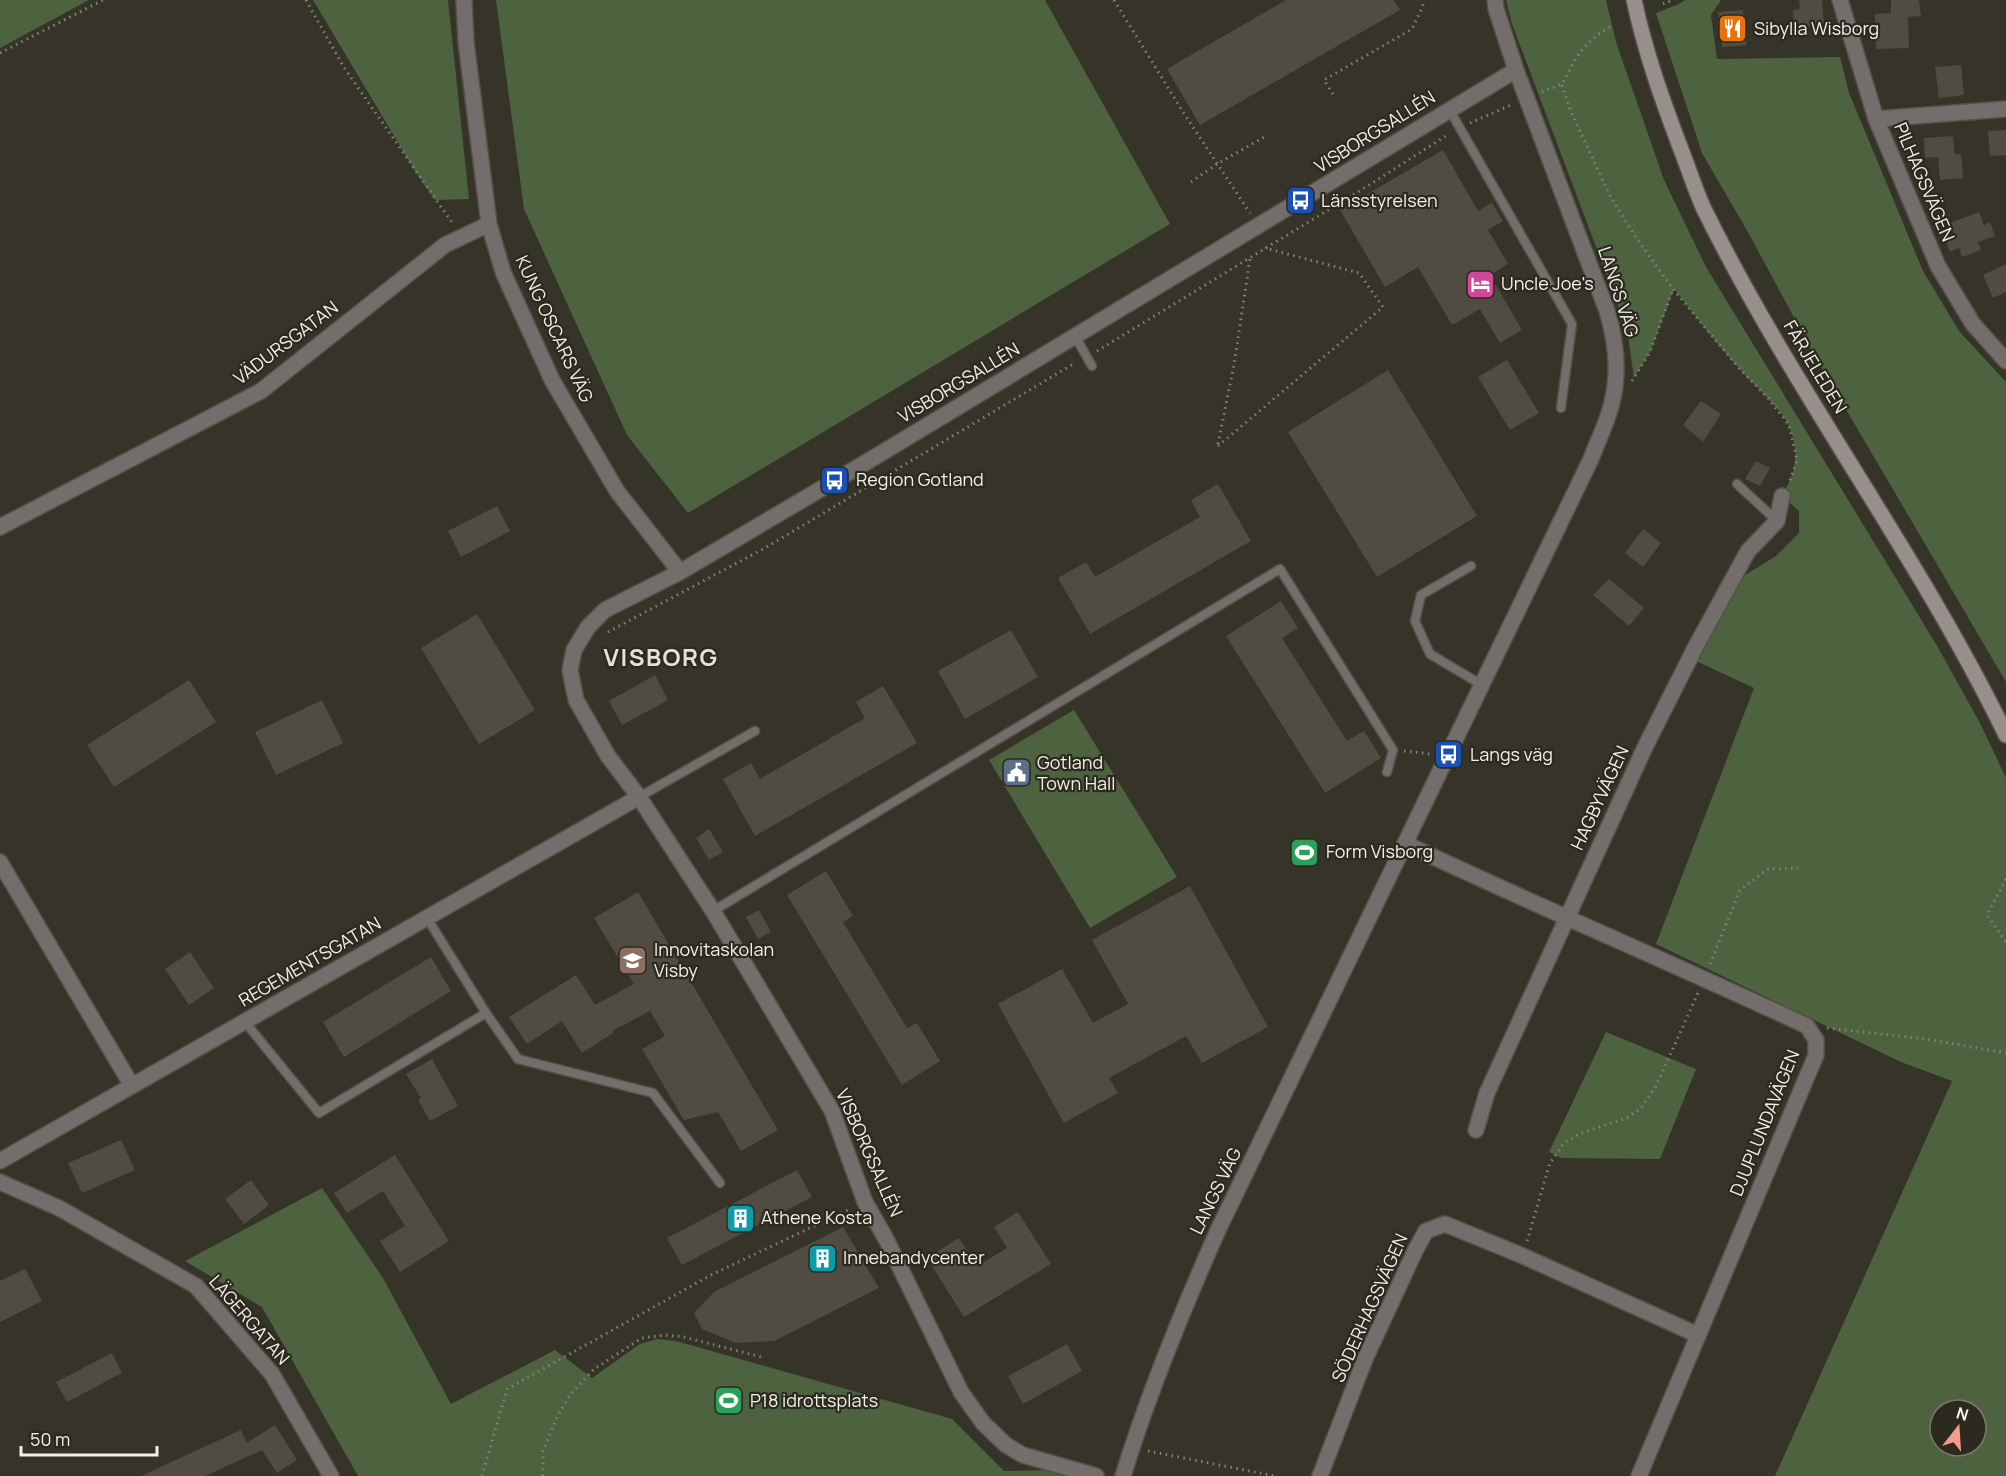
<svg xmlns="http://www.w3.org/2000/svg" width="2006" height="1476" font-family="Manrope,sans-serif">
<style>
.green{fill:#4d623f;fill-rule:evenodd}
.building{fill:#504c41}
.lines{fill:none;stroke-linecap:round;stroke-linejoin:round}
.lane-casing{stroke:#545147;stroke-width:11}
.street-casing{stroke:#545147;stroke-width:18}
.secondary-casing{stroke:#545147;stroke-width:18}
.path{stroke:#858279;stroke-width:3;stroke-dasharray:1.5 4.5;stroke-linecap:butt}
.lane{stroke:#736d6b;stroke-width:8}
.street{stroke:#736d6b;stroke-width:15}
.secondary{stroke:#988e8b;stroke-width:15}
.labels{text-anchor:middle;stroke-width:4.5;stroke-linejoin:round;paint-order:stroke}
.poi-label{font-size:18px;fill:#f2f0e9;stroke:#2c291e;text-anchor:start}
.street-label{font-size:18px;fill:#f2f0e9;stroke:#2c291e}
.district-label{font-size:24px;font-weight:bold;letter-spacing:1.5px;fill:#e6e1d4;stroke:#2c291e}
</style>
<rect width="100%" height="100%" fill="#363328"/>
<path class="green" d="M 0,0 L 89,0 L 0,48 Z
M 313,0 L 448,0 L 469,199 L 435,200 L 415,171 Z
M 496,0 L 1045,0 L 1170,224 L 688,513 L 627,435 L 524,209 Z
M 1506,0 L 1606,0 L 1616,42 L 1664,180 L 1706,267 L 1936,644 L 1980,723 L 2006,778 L 2006,1476 L 1775,1476 L 1952,1081 L 1901,1062 L 1656,944 L 1754,688 L 1696,661 L 1742,577 L 1776,556 L 1799,533 L 1799,511 L 1782,496 C 1796,472 1800,453 1789,426 C 1782,409 1751,383 1738,367 C 1715,342 1695,315 1674,289 L 1650,352 L 1634,378 L 1627,329 L 1512,24 ZM 1940,1410 L 1976,1410 L 1976,1446 L 1940,1446 Z
M 1685,0 L 1721,0 L 1711,15 L 1717,59 L 1840,57 L 1849,93 L 1923,271 L 1959,331 L 2006,382 L 2006,682 L 1817,360 L 1749,234 L 1702,153 L 1656,13 L 1679,4 Z
M 1074,710 L 1177,877 L 1090,928 L 989,760 Z
M 1606,1032 L 1696,1069 L 1660,1159 L 1562,1158 L 1549,1152 Z
M 322,1188 L 383,1278 L 451,1404 L 555,1350 L 592,1378 L 640,1344 L 657,1339 L 676,1341 L 952,1419 L 1004,1471 L 1050,1470 L 1063,1476 L 358,1476 L 262,1307 L 185,1261 Z"/>
<path class="building" d="M 1286,0 L 1394,0 L 1400,10 L 1200,125 L 1167,69 Z
M 1799,0 L 1822,0 L 1824,25 L 1794,28 L 1793,10 L 1800,9 Z
M 1891,0 L 1919,0 L 1921,16 L 1908,17 L 1909,48 L 1876,49 L 1875,14 L 1891,13 Z
M 1743,10 L 1747,45 L 1722,47 L 1718,12 Z
M 1961,65 L 1964,95 L 1939,98 L 1935,67 Z
M 2006,130 L 2006,155 L 1990,156 L 1988,131 Z
M 1953,136 L 1955,154 L 1961,154 L 1963,178 L 1940,180 L 1938,157 L 1925,158 L 1924,138 Z
M 1443,150 L 1478,211 L 1492,203 L 1503,221 L 1488,230 L 1508,264 L 1490,275 L 1522,330 L 1500,343 L 1480,309 L 1452,325 L 1418,267 L 1385,287 L 1340,210 Z
M 1979,212 L 1984,225 L 1990,222 L 1995,236 L 1978,242 L 1981,250 L 1962,257 L 1959,248 L 1950,252 L 1946,240 L 1955,236 L 1950,223 Z
M 2006,264 L 2006,292 L 1993,298 L 1983,275 Z
M 1507,360 L 1539,413 L 1510,430 L 1478,377 Z
M 1388,370 L 1477,516 L 1377,577 L 1288,432 Z
M 1701,401 L 1721,414 L 1703,442 L 1683,425 Z
M 1756,461 L 1770,468 L 1760,486 L 1745,479 Z
M 1218,484 L 1251,541 L 1090,634 L 1058,578 L 1086,562 L 1095,577 L 1200,517 L 1191,500 Z
M 497,506 L 510,531 L 461,557 L 448,531 Z
M 1643,529 L 1661,543 L 1643,567 L 1625,553 Z
M 1609,579 L 1644,608 L 1629,626 L 1593,595 Z
M 1281,601 L 1298,628 L 1282,638 L 1347,741 L 1364,731 L 1381,758 L 1325,793 L 1226,636 Z
M 477,614 L 535,710 L 479,744 L 421,648 Z
M 1011,630 L 1038,677 L 965,719 L 938,671 Z
M 655,675 L 668,700 L 622,725 L 609,701 Z
M 189,680 L 216,722 L 114,787 L 87,745 Z
M 883,686 L 917,743 L 755,836 L 723,779 L 751,763 L 760,779 L 865,718 L 856,702 Z
M 322,700 L 343,743 L 276,775 L 255,732 Z
M 709,829 L 723,852 L 709,860 L 696,838 Z
M 826,871 L 853,916 L 843,922 L 907,1028 L 917,1023 L 940,1061 L 902,1085 L 787,895 Z
M 1190,886 L 1268,1027 L 1202,1063 L 1186,1036 L 1109,1078 L 1118,1093 L 1064,1123 L 998,1004 L 1062,969 L 1093,1023 L 1128,1004 L 1092,940 Z
M 638,892 L 778,1130 L 741,1151 L 718,1112 L 684,1120 L 642,1049 L 665,1036 L 650,1011 L 612,1031 L 613,1033 L 582,1053 L 562,1021 L 527,1044 L 509,1017 L 576,975 L 595,1005 L 634,984 L 594,918 Z
M 759,910 L 771,932 L 758,939 L 746,917 Z
M 190,952 L 214,988 L 189,1005 L 165,969 Z
M 431,957 L 451,991 L 344,1057 L 323,1022 Z
M 432,1059 L 458,1106 L 430,1121 L 418,1100 L 421,1098 L 406,1074 Z
M 121,1140 L 135,1170 L 82,1193 L 68,1163 Z
M 395,1155 L 449,1241 L 400,1272 L 380,1241 L 405,1226 L 383,1191 L 347,1213 L 334,1193 Z
M 797,1170 L 812,1197 L 682,1265 L 667,1238 Z
M 251,1180 L 269,1205 L 244,1224 L 225,1199 Z
M 1018,1212 L 1051,1264 L 964,1317 L 927,1258 L 959,1238 L 977,1266 L 1007,1248 L 994,1227 Z
M 843,1227 L 879,1288 L 774,1341 L 736,1343 L 702,1329 L 694,1313 L 714,1292 Z
M 25,1269 L 42,1301 L 0,1322 L 0,1281 Z
M 1067,1344 L 1082,1371 L 1023,1404 L 1008,1376 Z
M 112,1353 L 122,1373 L 67,1402 L 56,1382 Z
M 275,1425 L 297,1460 L 277,1473 L 262,1450 L 205,1476 L 141,1476 L 241,1430 L 247,1443 Z"/>
<g class="lines">
<defs>
<path id="lane" d="M 1449,109 L 1572,324 L 1561,408
M 1075,336 L 1092,366
M 1737,484 L 1777,521
M 1471,566 L 1421,595 L 1415,621 L 1430,654 L 1482,685
M 639,797 L 755,731
M 713,911 L 1280,569 L 1393,750 L 1387,772
M 486,1013 L 518,1059 L 653,1093 L 720,1183
M 245,1022 L 319,1113 L 486,1013 L 427,918"/>
<path id="street" d="M 464,0 L 466,42 L 489,224 L 503,272 L 552,380 L 617,491 L 680,572
M 1840,0 L 1876,119 L 1938,266 L 1973,324 L 2006,361
M 1876,119 L 2006,109
M 0,527 L 261,391 L 445,245 L 489,224
M 1406,844 C 1539,907 1674,964 1807,1026 L 1816,1040 L 1816,1055 L 1639,1476
M 0,862 L 132,1086
M 1476,1130 L 1487,1093 L 1646,745 L 1696,646 L 1748,551 L 1777,521 L 1782,496
M 0,1161 L 639,797
M 0,1182 L 59,1208 L 196,1286 L 272,1374 L 331,1476
M 1096,1476 L 1023,1455 L 1006,1445 L 983,1423 L 961,1392 L 886,1239 L 865,1202 L 832,1111 L 713,911 L 639,797 L 608,756 L 576,700 L 570,670 L 574,650 L 588,627 L 605,610 L 680,572 L 870,460 L 1516,70
M 1123,1476 C 1149,1391 1183,1309 1219,1228 L 1591,459 C 1598,440 1608,421 1612,402 C 1620,371 1616,341 1607,311 L 1516,70 L 1496,9 L 1495,0
M 1320,1476 L 1365,1359 L 1416,1249 L 1426,1231 L 1445,1224 L 1523,1256 L 1698,1335"/>
<path id="secondary" d="M 1634,0 C 1645,52 1663,102 1682,152 C 1689,170 1695,189 1703,207 C 1792,389 1917,552 2006,735"/>
</defs>
<use href="#lane" class="lane-casing"/>
<use href="#street" class="street-casing"/>
<use href="#secondary" class="secondary-casing"/>
<path class="path" d="M 306,0 L 343,66 L 453,224
M 1114,0 L 1183,112 L 1250,213
M 1663,4 L 1673,0
M 0,53 L 103,0
M 1562,85 L 1571,112 L 1611,198 L 1637,239 L 1673,289 L 1738,367 L 1768,398 L 1789,425 L 1797,460 L 1789,484
M 1542,92 L 1562,84 C 1576,58 1583,42 1610,27
M 1333,94 L 1324,80 L 1412,29 L 1423,6 L 1422,0
M 1470,123 L 1511,105
M 1191,182 L 1217,164 L 1266,136
M 1097,351 L 1366,187 L 1449,134
M 1632,381 L 1650,352 L 1673,289
M 1218,444 L 1234,365 L 1250,259
M 1218,446 L 1383,307 L 1359,273 L 1265,248
M 608,632 L 765,548 L 1075,363
M 1404,751 L 1430,754
M 2006,879 L 1987,915 L 2006,942
M 1710,964 L 1740,890 L 1768,869 L 1798,868
M 1827,1028 L 1926,1039 L 2006,1053
M 1527,1241 L 1550,1163 L 1564,1143 L 1581,1133 L 1627,1118 L 1641,1108 L 1656,1086 L 1698,993
M 1148,1451 L 1275,1476
M 482,1476 L 507,1389 L 711,1275 L 850,1209
M 543,1476 L 543,1451 L 557,1417 L 570,1395 L 594,1369 L 642,1338 L 665,1335 L 684,1337 L 765,1358"/>
<use href="#lane" class="lane"/>
<use href="#street" class="street"/>
<use href="#secondary" class="secondary"/>
</g>
<defs>
<symbol id="restaurant-square" viewBox="-11 -11 22 22"><rect x="-9" y="-9" width="18" height="18" rx="4" fill="#e8710a" stroke="#2c291e"/><path d="M-5-6h1v4h1v-4h1v4h1v-4h1v5L-1.5 .5V6h-2V.5L-5-1ZM5-6V6H3V1.5H1.5Q1.5-4 5-6Z" fill="#fff"/></symbol>
<symbol id="bus-square" viewBox="-11 -11 22 22"><rect x="-9" y="-9" width="18" height="18" rx="4" fill="#1a4fb4" stroke="#2c291e"/><path d="M-5-6H5V4H4V6H2V4H-2V6H-4V4H-5ZM-3.5-4V0h7V-4ZM-3.5 1.2v1.5H-2V1.2ZM2 1.2v1.5H3.5V1.2Z" fill="#fff"/></symbol>
<symbol id="hotel-square" viewBox="-11 -11 22 22"><rect x="-9" y="-9" width="18" height="18" rx="4" fill="#d1479c" stroke="#2c291e"/><path d="M-6-4.5h1.5V1H6V5H4.5V3h-9V5H-6ZM-4 0a1.8 1.8 0 1 1 3.6 0ZM.5 0V-2.5h3Q6-2.5 6 0Z" fill="#fff"/></symbol>
<symbol id="civic-square" viewBox="-11 -11 22 22"><rect x="-9" y="-9" width="18" height="18" rx="4" fill="#5c6f8a" stroke="#2c291e"/><path d="M-.6-6.5H3V-4.5H.6V-3L4-1V1h2V6H-6V1h2V-1L-.6-3ZM-1.2 2.5V6h2.4V2.5Z" fill="#fff"/></symbol>
<symbol id="stadium-square" viewBox="-11 -11 22 22"><rect x="-9" y="-9" width="18" height="18" rx="4" fill="#2e9e5b" stroke="#2c291e"/><path d="M0-5a6.5 5 0 1 0 0 10a6.5 5 0 1 0 0-10ZM-3.5-1.8h7v3.6h-7Z" fill="#fff"/></symbol>
<symbol id="school-square" viewBox="-11 -11 22 22"><rect x="-9" y="-9" width="18" height="18" rx="4" fill="#8d6e63" stroke="#2c291e"/><path d="M0-5L7-2L0 1L-7-2ZM-4 1L0 2.5L4 1V4Q0 6-4 4Z" fill="#fff"/></symbol>
<symbol id="building-square" viewBox="-11 -11 22 22"><rect x="-9" y="-9" width="18" height="18" rx="4" fill="#0f9aa8" stroke="#2c291e"/><path d="M-4-6H4V6H1V3H-1V6H-4ZM-2.5-4.3h1.7v1.8h-1.7ZM.8-4.3h1.7v1.8H.8ZM-2.5-1h1.7V.8h-1.7ZM.8-1h1.7V.8H.8Z" fill="#fff"/></symbol>
</defs>
<g fill-rule="evenodd">
<use href="#restaurant-square" x="1716" y="12" width="33" height="33"/>
<use href="#bus-square" x="1284" y="184" width="33" height="33"/>
<use href="#hotel-square" x="1464" y="268" width="33" height="33"/>
<use href="#bus-square" x="818" y="464" width="33" height="33"/>
<use href="#bus-square" x="1432" y="738" width="33" height="33"/>
<use href="#civic-square" x="1000" y="756" width="33" height="33"/>
<use href="#stadium-square" x="1288" y="836" width="33" height="33"/>
<use href="#school-square" x="616" y="944" width="33" height="33"/>
<use href="#building-square" x="724" y="1202" width="33" height="33"/>
<use href="#building-square" x="806" y="1242" width="33" height="33"/>
<use href="#stadium-square" x="712" y="1384" width="33" height="33"/>
</g>
<g class="labels">
<g class="poi-label">
<text x="1754" y="35">Sibylla Wisborg</text>
<text x="1321" y="207">Länsstyrelsen</text>
<text x="1501" y="290">Uncle Joe's</text>
<text x="856" y="486">Region Gotland</text>
<text x="1470" y="761">Langs väg</text>
<text x="1037" y="769">Gotland<tspan x="1037" dy="21">Town Hall</tspan></text>
<text x="1326" y="858">Form Visborg</text>
<text x="654" y="956">Innovitaskolan<tspan x="654" dy="21">Visby</tspan></text>
<text x="761" y="1224">Athene Kosta</text>
<text x="843" y="1264">Innebandycenter</text>
<text x="750" y="1407">P18 idrottsplats</text>
</g>
<g class="street-label">
<text transform="translate(1375 132) rotate(-32)" y="6">VISBORGSALLÉN</text>
<text transform="translate(1924 182) rotate(67)" y="6">PILHAGSVÄGEN</text>
<text transform="translate(1618 292) rotate(72)" y="6">LANGS VÄG</text>
<text transform="translate(554 329) rotate(65)" y="6">KUNG OSCARS VÄG</text>
<text transform="translate(286 343) rotate(-37)" y="6">VÄDURSGATAN</text>
<text transform="translate(1815 367) rotate(59)" y="6">FÄRJELEDEN</text>
<text transform="translate(959 383) rotate(-31)" y="6">VISBORGSALLÉN</text>
<text transform="translate(1600 798) rotate(-65)" y="6">HAGBYVÄGEN</text>
<text transform="translate(310 962) rotate(-30)" y="6">REGEMENTSGATAN</text>
<text transform="translate(1765 1123) rotate(-68)" y="6">DJUPLUNDAVÄGEN</text>
<text transform="translate(869 1153) rotate(66)" y="6">VISBORGSALLÉN</text>
<text transform="translate(1216 1191) rotate(-64)" y="6">LANGS VÄG</text>
<text transform="translate(1370 1308) rotate(-66)" y="6">SÖDERHAGSVÄGEN</text>
<text transform="translate(249 1320) rotate(49)" y="6">LÄGERGATAN</text>
</g>
<g class="district-label">
<text x="661" y="666">VISBORG</text>
</g>
</g>
<g transform="translate(1958 1428) rotate(17)"><circle r="28" fill="#2c291e" stroke="#7b796f" stroke-width="1.5"/>
<path d="M0-4.5L10 22L0 15L-10 22Z" fill="#f49d8c"/>
<text y="-9" font-size="16" font-weight="bold" text-anchor="middle" fill="#f2f0e9">N</text>
</g>
<path d="M21 1446v9h136v-9" fill="none" stroke="#f2f0e9" stroke-width="3"/>
<text x="30" y="1446" font-size="18" fill="#f2f0e9" stroke="#2c291e" stroke-width="4.5" paint-order="stroke">50 m</text>
</svg>
